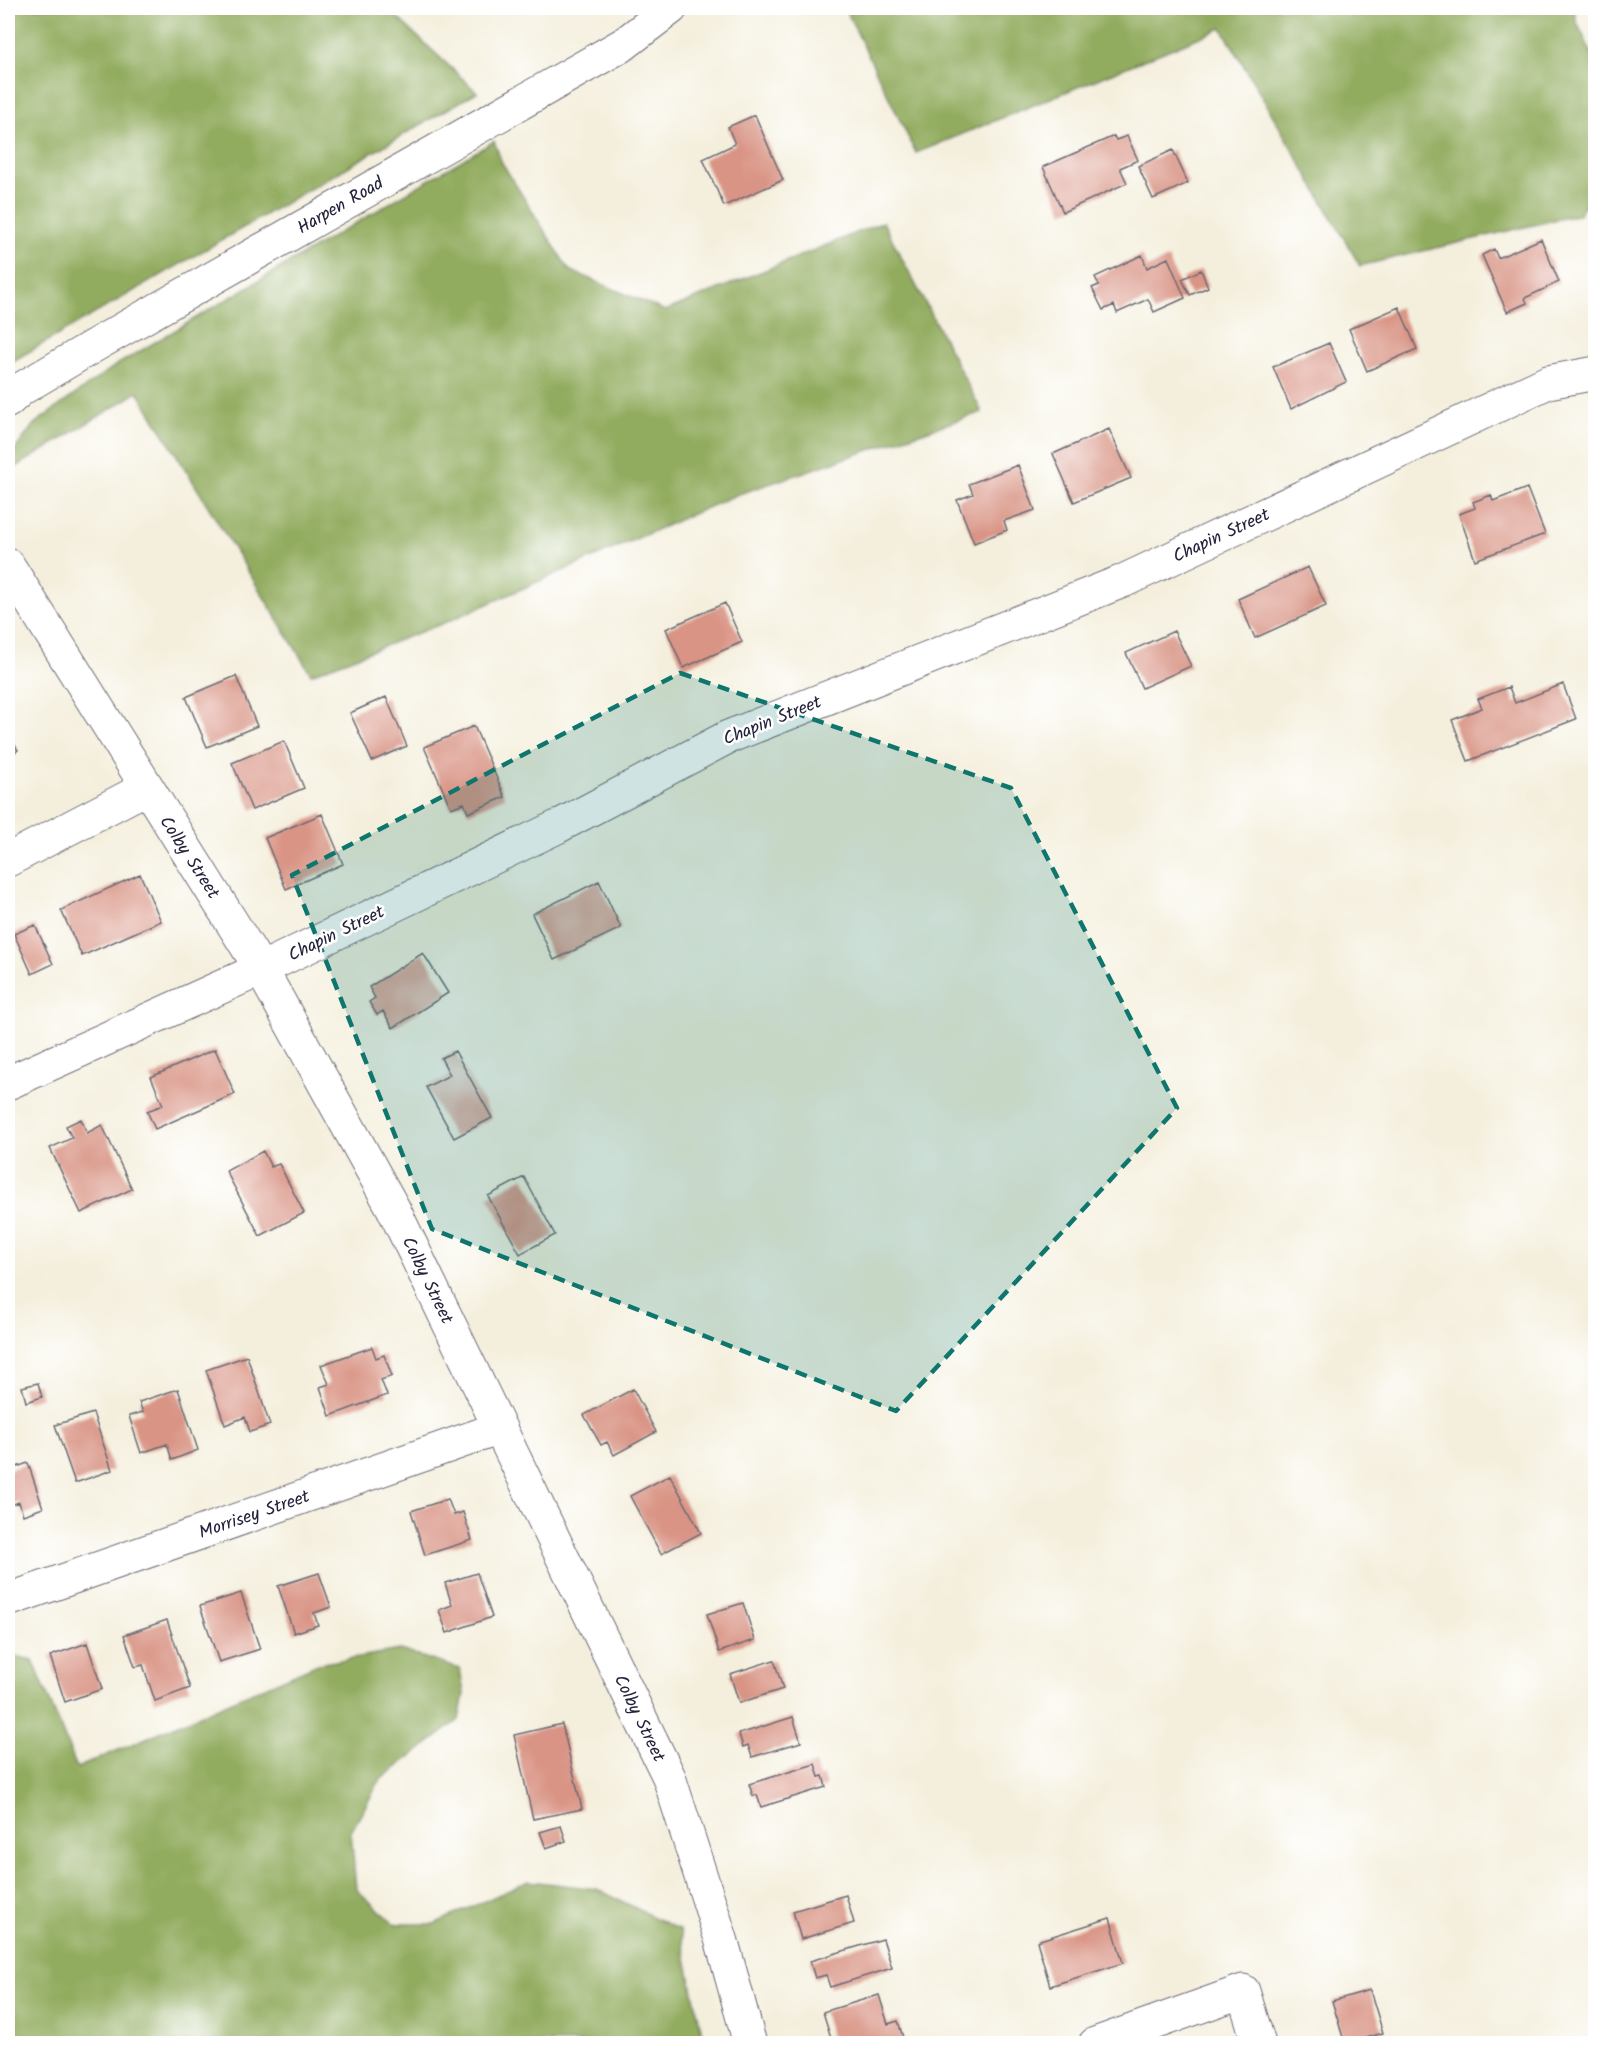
<svg xmlns="http://www.w3.org/2000/svg" width="1603" height="2051" font-family="Kalam,sans-serif">
<style>
.forest{fill:#92ac5e;stroke:#5a674c;stroke-width:1.5}
.building{fill:#d99485}
.lines{fill:none;stroke-linecap:round;stroke-linejoin:round}
.minor-casing{stroke:#6c6a74;stroke-width:35}
.minor{stroke:#fff;stroke-width:33}
.marked{fill:#0f766e;fill-opacity:0.2;stroke:#0f766e;stroke-width:4.5;stroke-dasharray:12 8;stroke-linejoin:round}
.labels{text-anchor:middle;stroke-width:5;stroke-linejoin:round;paint-order:stroke}
.street-label{font-size:18px;fill:#22223b;stroke:#fff}
</style>
<rect width="100%" height="100%" fill="#fff"/>
<filter id="ink" filterUnits="userSpaceOnUse"><feTurbulence type="fractalNoise" baseFrequency=".0167" numOctaves="2"/><feDisplacementMap in="SourceGraphic" scale="12" xChannelSelector="R" yChannelSelector="G"/><feConvolveMatrix kernelMatrix="1 2 1 2 8 2 1 2 1" color-interpolation-filters="sRGB"/></filter>
<filter id="wash" filterUnits="userSpaceOnUse"><feTurbulence type="fractalNoise" baseFrequency=".008" numOctaves="4" result="noise"/><feDisplacementMap in="SourceGraphic" scale="24" xChannelSelector="R" yChannelSelector="G"/><feGaussianBlur stdDeviation="1.35" result="paint"/><feColorMatrix in="noise" values="0 0 0 0 0 0 0 0 0 0 0 0 0 0 0 0 0 1.4 0 .05"/><feComposite in="paint" operator="in"/></filter>
<g filter="url(#wash)">
<rect width="100%" height="100%" fill="#f4efdd"/>
<path class="forest" d="M 8,8 L 387,8 L 477,92 L 8,364 Z
M 845,8 L 1574,8 L 1577,23 L 1596,62 L 1595,185 L 1580,214 L 1360,266 L 1222,28 L 916,153 Z
M 494,141 L 502,163 L 569,270 L 665,311 L 883,222 L 982,412 L 736,495 L 444,623 L 311,674 L 138,392 L 8,472 L 11,455 L 34,424 L 115,366 Z
M 400,1650 L 460,1669 L 464,1694 L 459,1720 L 380,1780 L 351,1832 L 356,1889 L 394,1924 L 434,1924 L 529,1881 L 597,1889 L 680,1930 L 704,2043 L 8,2043 L 8,1655 L 33,1660 L 77,1768 L 318,1664 Z"/>
<g id="blocks">
<path class="building" d="M 755,115 L 783,180 L 724,206 L 703,159 L 735,144 L 728,127 Z
M 1114,136 L 1116,140 L 1127,136 L 1138,160 L 1120,168 L 1127,183 L 1063,212 L 1043,167 Z
M 1173,150 L 1188,183 L 1153,199 L 1138,166 Z
M 1541,239 L 1559,282 L 1525,298 L 1527,303 L 1507,312 L 1482,255 L 1494,249 L 1498,258 Z
M 1142,255 L 1147,268 L 1168,258 L 1185,298 L 1154,312 L 1148,299 L 1117,313 L 1114,305 L 1103,310 L 1092,288 L 1099,285 L 1095,277 Z
M 1201,270 L 1208,287 L 1190,295 L 1182,279 Z
M 1399,307 L 1417,349 L 1367,371 L 1349,329 Z
M 1329,343 L 1346,382 L 1291,409 L 1273,367 Z
M 1109,429 L 1131,478 L 1074,502 L 1053,454 Z
M 1018,465 L 1035,510 L 1004,521 L 1007,530 L 974,543 L 957,500 L 973,494 L 969,484 Z
M 1527,488 L 1545,534 L 1475,560 L 1459,514 L 1475,508 L 1473,502 L 1491,495 L 1493,501 Z
M 1308,567 L 1326,606 L 1255,638 L 1238,599 Z
M 725,603 L 742,642 L 683,668 L 666,629 Z
M 1174,631 L 1191,666 L 1142,688 L 1126,653 Z
M 236,676 L 257,726 L 207,747 L 186,697 Z
M 1563,684 L 1576,719 L 1468,761 L 1452,720 L 1482,708 L 1478,699 L 1509,687 L 1515,703 Z
M 386,697 L 407,746 L 372,761 L 350,713 Z
M 474,726 L 505,797 L 468,813 L 464,803 L 451,808 L 424,747 Z
M 8,735 L 18,750 L 8,758 Z
M 284,741 L 304,788 L 252,810 L 232,763 Z
M 322,814 L 343,864 L 286,889 L 265,838 Z
M 140,874 L 161,921 L 82,956 L 61,910 Z
M 599,881 L 621,928 L 554,960 L 532,914 Z
M 35,925 L 53,964 L 32,974 L 14,934 Z
M 423,953 L 448,993 L 393,1028 L 383,1011 L 377,1015 L 369,1002 L 375,998 L 369,987 Z
M 215,1049 L 235,1094 L 155,1129 L 147,1111 L 163,1105 L 151,1077 Z
M 455,1051 L 492,1118 L 454,1138 L 426,1087 L 450,1075 L 441,1058 Z
M 81,1119 L 87,1133 L 102,1125 L 132,1189 L 81,1213 L 50,1148 L 72,1138 L 66,1126 Z
M 263,1151 L 271,1167 L 279,1164 L 304,1213 L 260,1236 L 226,1171 Z
M 524,1177 L 555,1235 L 520,1254 L 488,1196 Z
M 372,1347 L 376,1358 L 384,1355 L 392,1376 L 381,1380 L 387,1395 L 330,1416 L 320,1387 L 329,1384 L 321,1365 Z
M 247,1356 L 270,1425 L 250,1432 L 245,1417 L 225,1425 L 206,1370 Z
M 38,1383 L 42,1397 L 26,1402 L 22,1387 Z
M 178,1389 L 198,1450 L 172,1460 L 167,1444 L 141,1453 L 129,1416 L 143,1412 L 139,1402 Z
M 633,1389 L 656,1432 L 614,1455 L 607,1442 L 601,1445 L 584,1415 Z
M 93,1413 L 112,1470 L 75,1483 L 55,1425 Z
M 28,1463 L 43,1508 L 23,1515 L 19,1502 L 8,1506 L 8,1470 Z
M 670,1475 L 701,1533 L 661,1554 L 630,1496 Z
M 448,1499 L 454,1515 L 463,1512 L 472,1540 L 425,1555 L 411,1511 Z
M 319,1573 L 331,1607 L 314,1613 L 318,1625 L 294,1633 L 278,1586 Z
M 477,1573 L 492,1617 L 447,1633 L 439,1610 L 452,1605 L 445,1583 Z
M 241,1593 L 260,1649 L 219,1662 L 200,1606 Z
M 743,1603 L 755,1640 L 719,1652 L 707,1614 Z
M 167,1620 L 190,1688 L 155,1701 L 143,1665 L 135,1667 L 124,1635 Z
M 87,1643 L 102,1689 L 65,1702 L 50,1656 Z
M 774,1660 L 783,1689 L 739,1703 L 730,1674 Z
M 793,1717 L 801,1742 L 752,1757 L 748,1745 L 743,1747 L 739,1734 Z
M 562,1724 L 582,1809 L 533,1819 L 514,1735 Z
M 815,1764 L 819,1777 L 823,1776 L 826,1787 L 761,1807 L 757,1795 L 753,1796 L 749,1784 Z
M 561,1826 L 566,1841 L 546,1848 L 540,1832 Z
M 846,1895 L 854,1923 L 801,1939 L 793,1911 Z
M 1110,1918 L 1123,1963 L 1050,1986 L 1037,1941 Z
M 883,1939 L 892,1968 L 830,1987 L 826,1975 L 815,1978 L 810,1961 Z
M 1370,1990 L 1383,2033 L 1345,2044 L 1332,2001 Z
M 879,1995 L 888,2024 L 898,2021 L 905,2044 L 833,2044 L 823,2012 Z"/>
</g>
</g>
<g filter="url(#ink)">
<use href="#blocks" fill-opacity="0" stroke="#6c6a74" stroke-width="1.5"/>
<g class="lines">
<defs>
<path id="minor" d="M 8,401 L 21,389 L 97,344 L 624,44 L 671,8
M 8,565 L 261,969 L 393,1208 L 669,1777 L 722,1942 L 750,2044
M 8,860 L 146,788
M 8,1083 L 261,969 L 557,827 L 728,737 L 1123,581 L 1548,382 L 1596,373
M 8,1600 L 500,1428
M 1095,2044 L 1243,1991 L 1259,2044"/>
</defs>
<use href="#minor" class="minor-casing"/>
<use href="#minor" class="minor"/>
</g>
</g>
<path class="marked" d="M 680,673 L 1011,788 L 1177,1108 L 896,1411 L 432,1229 L 292,875 Z"/>
<g class="labels">
<g class="street-label">
<text transform="translate(340 205) rotate(-30)" y="6">Harpen Road</text>
<text transform="translate(1221 535) rotate(-25)" y="6">Chapin Street</text>
<text transform="translate(772 720) rotate(-22)" y="6">Chapin Street</text>
<text transform="translate(190 857) rotate(57)" y="6">Colby Street</text>
<text transform="translate(336 933) rotate(-26)" y="6">Chapin Street</text>
<text transform="translate(428 1280) rotate(64)" y="6">Colby Street</text>
<text transform="translate(254 1514) rotate(-19)" y="6">Morrisey Street</text>
<text transform="translate(640 1718) rotate(64)" y="6">Colby Street</text>
</g>
</g>
<rect width="1603" height="2051" fill="none" stroke="#fff" stroke-width="30"/>
</svg>
